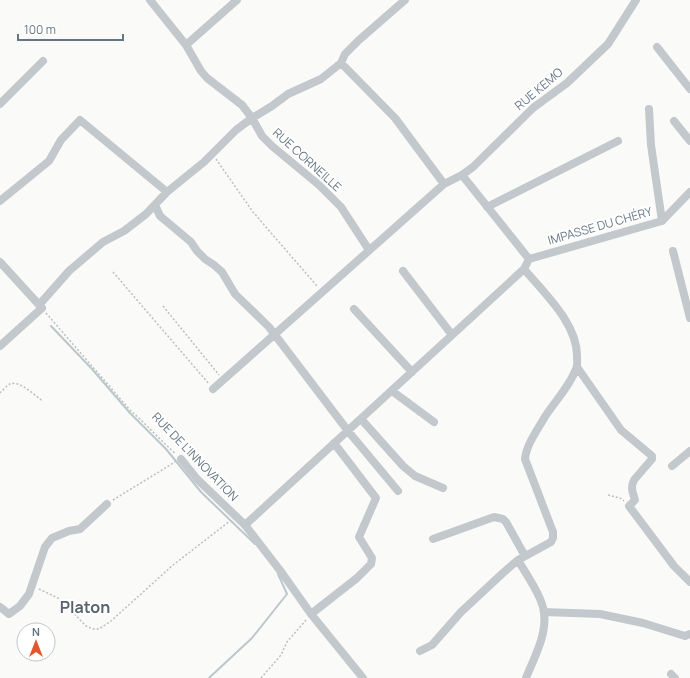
<svg xmlns="http://www.w3.org/2000/svg" width="690" height="678" font-family="Manrope,sans-serif">
<style>
.lines{fill:none;stroke-linecap:round;stroke-linejoin:round}
.stream{stroke:#bbc7cb;stroke-width:2}
.path{stroke:#bbbfc2;stroke-width:1.5;stroke-dasharray:2 2;stroke-linecap:butt}
.minor{stroke:#c3c8cc;stroke-width:8}
.labels{text-anchor:middle;stroke-width:4;stroke-linejoin:round;paint-order:stroke}
.street-label{font-size:12px;fill:#657683;stroke:#fff}
.district-label{font-size:16px;font-weight:bold;fill:#57646e;stroke:#fff}
</style>
<rect width="100%" height="100%" fill="#fafaf8"/>
<g class="lines">
<path class="stream" d="M 51,326 L 92,369 L 130,413 L 166,449 L 201,492 L 255,544
M 209,678 L 252,638 L 287,594 L 278,574"/>
<path class="path" d="M 216,159 L 253,212 L 317,286
M 113,272 L 209,384
M 163,306 L 219,375
M 46,313 L 130,410 C 146,424 160,440 176,454
M 0,393 C 3,390 6,386 10,384 C 20,380 35,396 43,401
M 608,495 L 620,498 L 624,501
M 113,500 L 175,462
M 39,589 L 60,599 L 86,626 L 93,629 L 99,629 L 111,621 L 173,565 L 230,521
M 261,678 L 281,655 L 287,642 L 306,620"/>
<path class="minor" d="M 150,0 L 186,45 L 201,71 L 207,78 L 242,105 L 252,118 L 262,136 L 272,146 L 319,185 L 341,207 L 369,250
M 186,45 L 237,0
M 657,47 L 690,89
M 341,63 L 395,118 L 444,184
M 0,104 L 43,61
M 649,109 L 651,145 L 662,221
M 674,121 L 690,141
M 0,201 L 49,161 L 61,140 L 80,120 L 167,192
M 155,205 L 160,216 L 191,242 L 197,251 L 205,259 L 214,265 L 222,272 L 235,294 L 269,327 L 348,431 L 398,491
M 487,207 L 618,141
M 673,251 L 690,318
M 529,259 L 662,221 L 690,192
M 0,262 L 42,308 L 0,346
M 403,271 L 452,335
M 39,305 L 69,271 L 103,242 L 124,231 L 146,214 L 167,192 L 204,162 L 236,130 L 252,118 L 272,106 L 288,94 L 321,79 L 341,63 L 345,54 L 359,40 L 405,0
M 354,309 L 412,372
M 577,367 L 621,430 L 652,456 L 652,459 L 634,480 C 630,488 633,493 635,500 L 629,506 L 674,566 L 690,582
M 213,389 L 444,184 L 462,175 L 473,167 L 533,108 L 567,83 L 608,44 L 636,0
M 392,391 L 434,422
M 361,419 L 403,466 L 415,476 L 443,488
M 181,459 L 197,479 L 245,525 L 282,573 L 311,614 L 363,678
M 672,466 L 690,451
M 245,525 L 524,269 L 529,259 L 462,175
M 433,539 L 494,517 L 503,519 L 506,522 L 525,556
M 518,560 C 526,574 543,598 544,613 C 547,635 534,658 526,678
M 0,607 L 9,614 L 20,606 L 29,594 L 45,547 L 52,538 L 69,531 L 80,529 L 107,504
M 544,612 L 600,614 L 643,623 L 685,636 L 690,634
M 311,614 L 357,578 L 371,564 L 372,558 L 359,537 L 376,498 L 334,443
M 420,651 L 432,645 L 461,612 L 504,572 L 518,560 L 551,542 L 553,538 L 553,532 L 525,459 C 526,446 536,432 543,420 C 553,403 569,388 576,369 C 578,365 577,361 577,357 C 578,324 544,293 524,269
M 671,674 L 675,678"/>
</g>
<g class="labels">
<g class="street-label">
<text transform="translate(539 89) rotate(-40)" y="4">RUE KEMO</text>
<text transform="translate(307 160) rotate(42)" y="4">RUE CORNEILLE</text>
<text transform="translate(600 226) rotate(-16)" y="4">IMPASSE DU CHÉRY</text>
<text transform="translate(195 457) rotate(46)" y="4">RUE DE L'INNOVATION</text>
</g>
<g class="district-label">
<text x="85" y="613">Platon</text>
</g>
</g>
<g transform="translate(36 642)"><circle r="19" fill="#ffffff" stroke="#c1c8cd"/>
<path d="M0-3L7 15L0 10L-7 15Z" fill="#e4572e"/>
<text y="-6" font-size="11" font-weight="bold" text-anchor="middle" fill="#657683">N</text>
</g>
<path d="M18 34v6h105v-6" fill="none" stroke="#657683" stroke-width="2"/>
<text x="24" y="34" font-size="12" fill="#657683" stroke="#ffffff" stroke-width="3" paint-order="stroke">100 m</text>
</svg>
